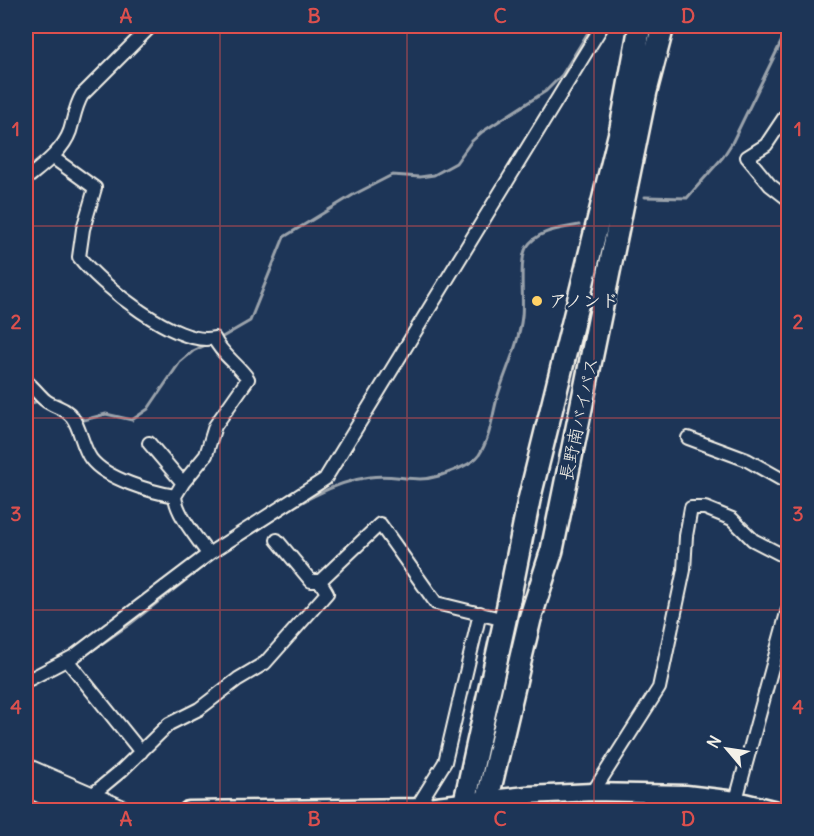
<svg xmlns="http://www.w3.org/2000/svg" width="814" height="836" font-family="Delius,'Klee One',sans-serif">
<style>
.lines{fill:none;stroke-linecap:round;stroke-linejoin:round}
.stream{stroke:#9aa2ab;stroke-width:3}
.street-casing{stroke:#f4f1e8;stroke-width:16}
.secondary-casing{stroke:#f4f1e8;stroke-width:21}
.primary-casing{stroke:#f4f1e8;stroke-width:22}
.highway-casing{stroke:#f4f1e8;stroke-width:26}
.street{stroke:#1d3557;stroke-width:12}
.secondary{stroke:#1d3557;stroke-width:16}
.primary{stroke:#1d3557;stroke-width:18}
.highway{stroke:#1d3557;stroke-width:21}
.grid{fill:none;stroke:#dc504e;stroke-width:1.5;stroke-opacity:0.55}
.poi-dot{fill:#ffd166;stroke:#1d3557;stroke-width:2}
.labels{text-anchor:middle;stroke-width:5;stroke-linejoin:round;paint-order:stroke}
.poi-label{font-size:18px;font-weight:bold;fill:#f4f1e8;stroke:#1d3557;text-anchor:start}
.street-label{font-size:18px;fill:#f4f1e8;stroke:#1d3557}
.neatline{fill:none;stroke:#dc504e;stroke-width:2}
.grid-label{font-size:20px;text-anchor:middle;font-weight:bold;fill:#dc504e}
</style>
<rect width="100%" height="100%" fill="#1d3557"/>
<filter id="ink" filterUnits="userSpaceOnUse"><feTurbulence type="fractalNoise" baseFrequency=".0167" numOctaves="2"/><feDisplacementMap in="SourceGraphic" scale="12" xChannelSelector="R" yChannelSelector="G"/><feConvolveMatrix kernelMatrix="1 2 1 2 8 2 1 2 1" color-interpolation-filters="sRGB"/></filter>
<g filter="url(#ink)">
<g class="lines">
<path class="stream" d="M 645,197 L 687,198 L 723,157 L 732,143 L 788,28
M 219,339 L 250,321 L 284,237 L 353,195 L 392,175 L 420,177 L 434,175 L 456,163 L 471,142 L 482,132 L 546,91 L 562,75 L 592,26
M 53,399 L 59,399 L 65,405
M 26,405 L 41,400
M 77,415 L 84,420 L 106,414 L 132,420 L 148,409 L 180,362 L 193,351 L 210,343
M 228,548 C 273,522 318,484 370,477 C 387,474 404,479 420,479 C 434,479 447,473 460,468 C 466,465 474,462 479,455 C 491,437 492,415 498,395 C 506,369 519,344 522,316 C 524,299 519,261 526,248 C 537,230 560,229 579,225
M 87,654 L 130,624 L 206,564"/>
<defs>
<path id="street" d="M 788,112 L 766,145 L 747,157 L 770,185 L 788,199
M 52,157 L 95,188 L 83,229 L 79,257 C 101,285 177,347 214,338 C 221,354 238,364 248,379 L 215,426 L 206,455 L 183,483
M 26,179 C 42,166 63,151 70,131 C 74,118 75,107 82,95 L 151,26
M 26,385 L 29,384 C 35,389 39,395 45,400 C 53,407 65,407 72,417 C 81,429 82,447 91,459 C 106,479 152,492 175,496 L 183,483 L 149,443
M 688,438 L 747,460 L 788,483
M 175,496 C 176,514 198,539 208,554
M 277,540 L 311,581 L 320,581
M 67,660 L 141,752
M 26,679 L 30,679 L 74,656 L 210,553 L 325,479 L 602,26
M 593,792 L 659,688 L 684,570 L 686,536 L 691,508 L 705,508 L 732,519 L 753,540 L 788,558
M 686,794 L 687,799 L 694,810
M 87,799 L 122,770 L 169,724 L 199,709 L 238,679 L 265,663 L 327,593 L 320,581 L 380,524 L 436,603 L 505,620
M 736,800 L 788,609
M 418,810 L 417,807 L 445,762 L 480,613
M 525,810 L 527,795"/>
<path id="secondary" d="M 188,810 L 417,807 L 527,795 L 593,792 L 686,794 L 736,800 L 777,810"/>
<path id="primary" d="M 26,768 L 123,810
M 26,787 L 79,810"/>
<path id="highway" d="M 463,810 L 505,620 L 529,500 L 621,128 L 640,26
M 485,810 L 530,619 L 552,550 L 646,91 L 663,26"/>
</defs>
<use href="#street" class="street-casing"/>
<use href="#secondary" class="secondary-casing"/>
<use href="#primary" class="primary-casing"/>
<use href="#highway" class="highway-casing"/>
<use href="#street" class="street"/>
<use href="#secondary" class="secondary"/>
<use href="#primary" class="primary"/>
<use href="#highway" class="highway"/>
</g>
</g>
<path class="grid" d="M 220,26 L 220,810M 407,26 L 407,810M 594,26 L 594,810M 26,226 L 788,226M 26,418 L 788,418M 26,610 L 788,610"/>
<circle class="poi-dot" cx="537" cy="301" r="6"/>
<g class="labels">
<g class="poi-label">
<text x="549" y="307">アノンド</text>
</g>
<g class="street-label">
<text transform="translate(579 419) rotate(-78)" y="6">長野南バイパス</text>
</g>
</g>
<rect width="814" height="836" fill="none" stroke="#1d3557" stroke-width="66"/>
<g transform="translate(727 749) rotate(299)" stroke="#1d3557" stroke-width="4.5" paint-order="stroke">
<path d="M0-4.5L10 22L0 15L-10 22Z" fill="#f4f1e8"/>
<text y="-9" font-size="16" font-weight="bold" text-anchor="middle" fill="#f4f1e8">N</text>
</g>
<rect x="33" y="33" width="748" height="770" class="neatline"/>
<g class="grid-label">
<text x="126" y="23">A</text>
<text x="314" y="23">B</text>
<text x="500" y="23">C</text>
<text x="688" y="23">D</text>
<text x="16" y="136">1</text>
<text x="798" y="136">1</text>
<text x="16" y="329">2</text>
<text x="798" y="329">2</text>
<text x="16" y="521">3</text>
<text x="798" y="521">3</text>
<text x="16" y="714">4</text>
<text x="798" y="714">4</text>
<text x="126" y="826">A</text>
<text x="314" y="826">B</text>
<text x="500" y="826">C</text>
<text x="688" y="826">D</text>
</g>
</svg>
